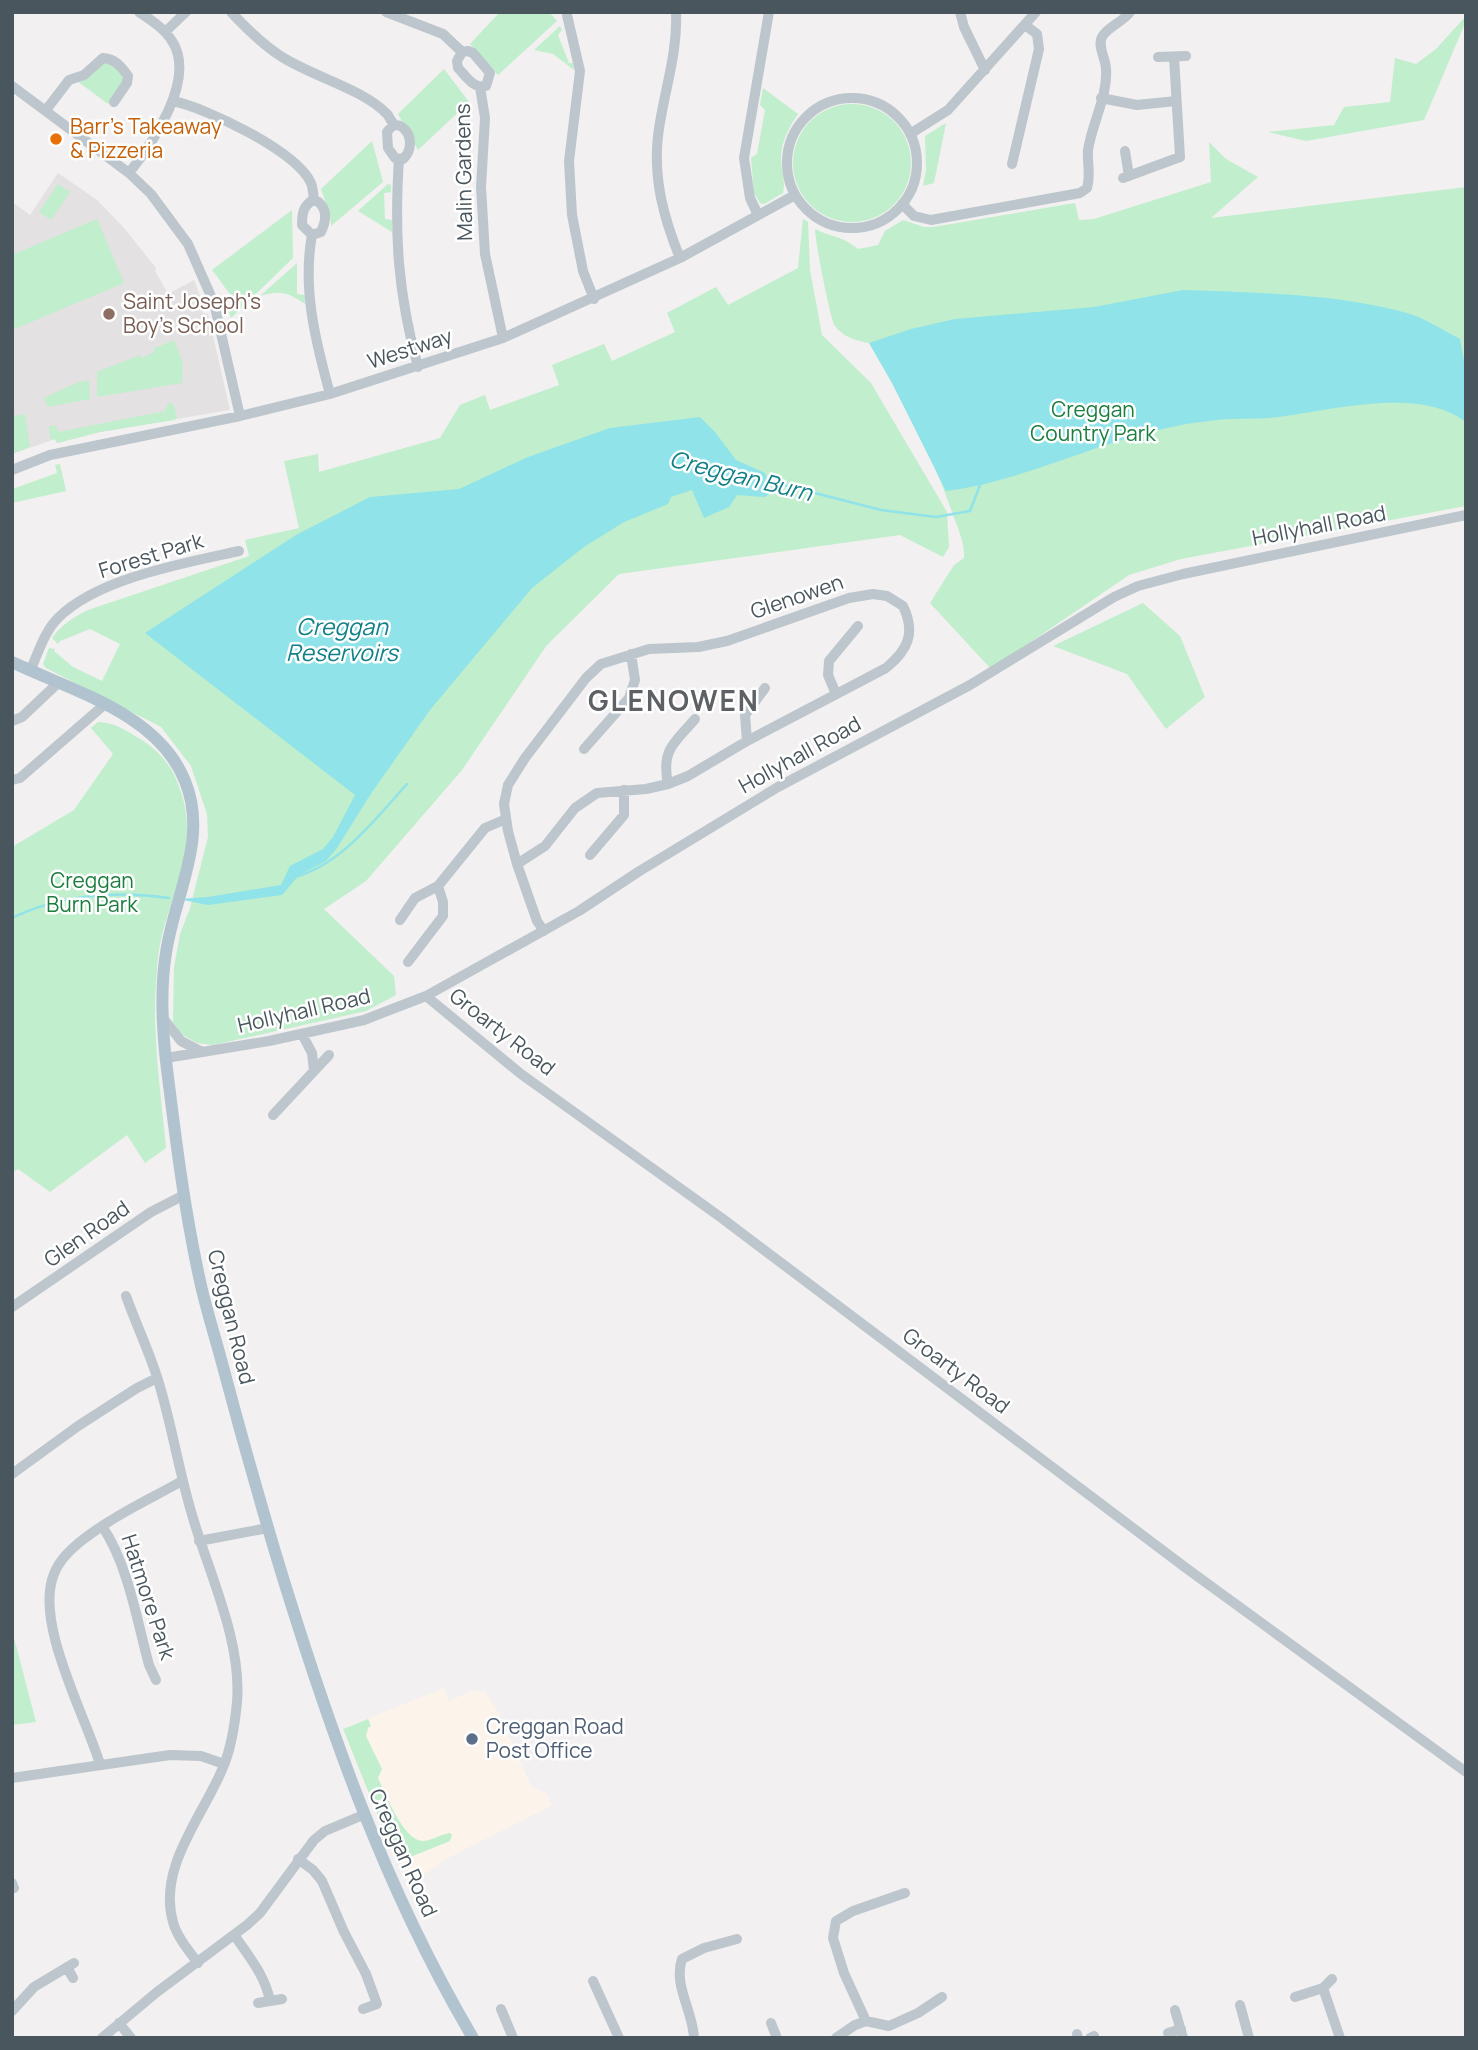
<svg xmlns="http://www.w3.org/2000/svg" width="1478" height="2050" font-family="Manrope,sans-serif">
<style>
.commercial{fill:#fcf4eb}
.education{fill:#e3e1e2}
.green{fill:#c1eecc}
.water{fill:#8fe3e9}
.lines{fill:none;stroke-linecap:round;stroke-linejoin:round}
.stream{stroke:#8fe3e9;stroke-width:2.5}
.minor{stroke:#bcc6cc;stroke-width:10}
.major{stroke:#b1c3ce;stroke-width:12}
.food-dot{fill:#e8710a;stroke:#fff;stroke-width:2.5}
.education-dot{fill:#8d6e63;stroke:#fff;stroke-width:2.5}
.service-dot{fill:#5c6f8a;stroke:#fff;stroke-width:2.5}
.labels{text-anchor:middle;stroke-width:5;stroke-linejoin:round;paint-order:stroke}
.food-label{font-size:21px;fill:#c56008;stroke:#fff;text-anchor:start}
.street-label{font-size:21px;fill:#49565d;stroke:#fff}
.education-label{font-size:21px;fill:#785e54;stroke:#fff;text-anchor:start}
.park-label{font-size:21px;fill:#1b7d3e;stroke:#fff}
.service-label{font-size:21px;fill:#4e5e75;stroke:#fff;text-anchor:start}
.water-label{font-size:23px;font-style:italic;fill:#118089;stroke:#fff}
.district-label{font-size:28px;font-weight:bold;letter-spacing:2px;fill:#5d6165;stroke:#fff}
</style>
<rect width="100%" height="100%" fill="#f2f0f0"/>
<path class="commercial" d="M 444,1688 L 449,1701 L 472,1691 L 485,1692 L 498,1712 L 532,1788 L 546,1793 L 552,1805 L 450,1857 L 411,1883 L 401,1862 L 392,1855 L 342,1729 Z"/>
<path class="education" d="M 58,173 L 97,200 L 124,228 L 156,268 L 155,271 L 168,294 L 194,280 L 204,306 L 202,309 L 203,313 L 208,314 L 230,410 L 100,432 L 57,443 L 55,439 L 12,454 L 12,202 L 30,215 Z"/>
<path class="green" d="M 500,12 L 549,12 L 557,21 L 498,75 L 470,44 Z
M 1466,16 L 1466,21 L 1424,120 L 1306,141 L 1268,132 L 1334,125 L 1344,107 L 1390,102 L 1395,58 L 1416,64 L 1436,49 Z
M 560,26 L 562,30 L 558,35 L 569,63 L 573,63 L 574,70 L 553,54 L 534,50 Z
M 105,61 L 123,72 L 123,85 L 108,104 L 77,81 Z
M 444,69 L 469,102 L 418,150 L 398,114 Z
M 763,88 L 798,114 C 789,127 781,142 781,158 C 781,170 786,181 783,193 L 764,204 L 760,203 L 754,193 L 751,158 L 757,154 L 765,110 L 760,105 Z
M793 163a59 59 0 1 1 118 0a59 59 0 1 1-118 0Z
M 946,123 L 934,183 L 923,186 L 926,170 L 925,136 Z
M 372,141 L 383,182 L 331,226 L 330,215 L 321,189 Z
M 1209,142 L 1226,159 L 1258,177 L 1211,218 L 1466,187 L 1466,506 L 1181,559 L 1129,575 L 991,669 L 930,603 L 954,565 L 964,558 C 965,542 957,527 952,512 C 932,453 900,397 869,343 C 857,341 843,337 835,326 C 830,319 815,240 815,229 C 833,238 841,235 858,249 L 878,245 L 885,231 L 903,220 L 924,227 L 933,227 L 1075,203 L 1079,220 L 1094,219 L 1211,182 Z
M 58,184 L 70,192 L 51,220 L 39,212 Z
M 388,184 L 391,185 L 391,192 L 384,193 L 385,219 L 392,220 L 392,232 L 358,211 Z
M 292,210 L 293,258 L 231,318 L 228,309 L 233,297 C 224,288 220,279 212,270 Z
M 97,219 L 124,283 L 12,330 L 12,255 Z
M 803,219 L 808,222 L 810,270 L 822,335 L 871,383 L 947,512 L 949,547 L 943,557 L 900,535 L 619,574 L 547,645 L 462,770 L 366,881 L 324,909 L 394,976 L 396,995 L 366,1011 L 213,1045 L 197,1043 L 181,1034 L 173,1022 L 174,967 L 180,934 L 190,908 L 208,837 L 207,814 L 191,766 L 161,727 L 46,668 L 43,664 L 49,648 L 55,649 L 54,651 L 73,667 L 102,681 L 120,644 L 90,629 L 60,641 L 58,644 L 52,638 C 61,625 74,617 88,610 L 249,556 L 245,540 L 299,528 L 284,461 L 318,454 L 319,472 L 440,438 L 460,405 L 485,395 L 490,410 L 559,385 L 552,365 L 604,344 L 612,361 L 675,332 L 667,313 L 716,287 L 728,305 L 798,268 Z
M 297,263 L 297,294 L 305,295 L 305,304 C 287,292 281,290 260,296 Z
M 174,340 L 183,363 L 182,383 L 97,397 L 97,372 L 140,355 L 142,358 L 154,352 L 153,349 Z
M 89,380 L 90,399 L 48,407 L 44,398 L 76,383 Z
M 169,402 L 174,405 L 177,418 L 174,420 L 100,432 L 57,443 L 55,439 L 51,440 L 49,428 L 51,425 L 56,426 L 58,432 L 165,411 Z
M 14,411 L 15,416 L 25,414 L 30,447 L 12,454 Z
M 60,464 L 66,491 L 12,503 L 12,490 L 15,488 L 57,473 L 55,465 Z
M 1143,603 L 1180,636 L 1205,697 L 1166,729 L 1127,674 L 1053,646 Z
M 98,722 C 115,722 128,732 142,740 C 159,751 171,765 178,784 C 203,845 169,892 159,950 C 157,961 157,972 156,982 C 152,1037 161,1093 166,1148 L 145,1163 L 127,1135 L 50,1192 L 18,1169 L 12,1173 L 12,847 L 74,810 L 113,754 L 91,728 Z
M 12,1630 L 36,1722 L 12,1725 Z
M 368,1719 L 371,1726 L 368,1728 L 366,1736 L 382,1769 L 378,1778 C 386,1795 403,1839 422,1841 C 431,1841 441,1834 450,1833 L 452,1835 L 450,1841 L 403,1860 L 394,1856 L 343,1729 Z"/>
<path class="water" d="M 1183,290 C 1258,293 1335,293 1407,313 C 1425,318 1444,331 1460,339 L 1466,372 L 1466,422 C 1420,386 1332,410 1278,417 C 1255,420 1232,417 1209,421 C 1188,423 1166,428 1146,433 C 1078,451 1016,482 946,491 L 891,381 L 869,343 L 911,329 L 955,319 L 1094,307 Z
M 700,417 L 715,432 L 736,460 L 765,473 L 772,492 L 765,497 L 737,495 L 729,507 L 704,518 L 692,490 L 671,497 L 668,504 L 624,522 L 584,547 L 532,588 L 430,710 L 370,795 L 337,848 L 326,861 L 299,875 L 282,895 L 208,905 L 178,899 L 208,897 L 281,885 L 290,866 L 323,849 L 333,837 L 355,795 L 145,633 L 296,535 L 370,497 L 459,489 L 528,457 L 610,428 Z"/>
<g class="lines">
<path class="stream" d="M 768,481 L 881,510 L 936,517 L 970,511 L 980,485
M 295,877 C 342,864 375,819 407,784
M 12,918 C 59,895 117,890 169,898"/>
<path class="minor" d="M 231,12 C 246,28 261,43 279,55 C 310,76 362,88 387,114 C 389,116 390,120 393,123 C 398,128 395,123 402,127 C 413,135 412,151 403,159 L 395,158 L 388,148 L 387,132 L 394,124
M 386,12 L 443,34 L 462,52
M 676,12 C 678,55 663,94 658,136 C 653,179 664,219 680,258
M 960,12 L 964,27 L 985,70
M 567,15 L 580,71 L 569,161 L 572,215 L 583,271 L 594,299
M 165,32 L 186,12
M 468,51 L 473,53 L 490,73 L 486,86 C 473,89 466,76 458,68 L 457,61 L 462,52 Z
M 1158,57 L 1186,56
M 12,86 L 129,173 L 151,194 L 188,244 L 214,303 L 240,416
M 480,87 L 485,118 L 481,187 L 485,254 L 503,338
M 1101,98 L 1137,105 L 1176,101
M787 163a65 65 0 1 1 130 0a65 65 0 1 1-130 0Z
M 173,101 C 207,108 296,151 311,183 C 313,188 313,194 314,199
M 46,110 L 69,80 L 84,75 L 103,58 C 115,59 121,66 128,76 L 127,83 L 114,102
M 910,134 L 948,110 L 1036,12
M 1125,151 L 1129,176
M 399,159 C 394,235 398,294 418,367
M 1012,164 L 1039,49 L 1037,34 L 1025,25
M 129,173 C 152,144 197,79 172,41 C 165,29 151,20 139,12
M 1123,178 L 1180,157 L 1174,57
M 314,199 C 328,207 327,219 321,232 L 312,235 L 302,225 C 302,213 303,206 314,199 Z
M 902,204 L 914,216 L 931,220 L 1080,193 L 1087,188 C 1091,175 1087,163 1088,150 C 1092,123 1108,96 1106,69 C 1106,59 1097,46 1102,37 C 1107,27 1123,22 1130,12
M 758,215 L 750,198 L 744,158 L 769,12
M 312,235 C 302,289 316,343 330,394
M 12,470 L 50,455 L 240,416 L 330,394 L 503,338 L 680,258 L 795,195
M 30,671 C 38,654 44,632 58,618 C 98,578 185,563 239,551
M 836,694 L 828,675 L 829,661 L 858,626
M 12,721 L 22,717 L 58,683
M 747,741 L 745,715 L 765,688
M 584,749 L 629,698 L 635,680 L 631,654
M 12,780 L 20,778 L 104,705
M 668,784 C 661,749 674,744 695,719
M 590,855 L 624,815 L 624,790
M 517,864 L 545,846 L 575,808 L 597,793 L 646,789 L 668,784 L 688,776 L 747,741 L 886,668 C 908,650 916,633 903,606 L 887,596 L 873,594 L 849,598 L 727,641 L 698,647 L 649,649 L 601,664 L 586,678 L 525,758 L 508,785 L 504,804 L 508,831 L 517,864 L 537,921 L 544,931
M 400,920 L 415,898 L 438,886 L 485,828 L 506,819
M 408,962 L 443,916 L 443,902 L 438,886
M 426,996 L 521,1074 L 723,1219 L 1186,1568 L 1466,1772
M 163,1018 L 181,1041 L 202,1052
M 302,1034 L 312,1053 L 314,1071
M 166,1058 L 269,1041 L 364,1020 L 426,996 L 579,911 L 638,872 L 778,787 L 970,685 L 1114,597 L 1138,586 L 1183,574 L 1466,515
M 273,1115 L 329,1055
M 126,1296 C 136,1324 149,1351 158,1380 C 172,1425 179,1473 193,1518 C 210,1576 242,1642 237,1702 C 235,1723 232,1745 224,1765 C 205,1814 157,1866 173,1922 C 177,1937 189,1951 198,1963
M 12,1307 L 151,1212 L 184,1195
M 12,1474 L 78,1426 L 137,1388 L 157,1378
M 102,1526 C 128,1564 137,1621 149,1665 L 156,1680
M 199,1541 L 268,1528
M 100,1764 C 85,1715 34,1622 54,1574 C 59,1560 73,1547 85,1538 C 115,1515 150,1499 182,1481
M 12,1778 L 170,1755 L 201,1756 L 224,1764
M 298,1859 L 313,1870 L 322,1881 L 344,1932 L 366,1974 L 377,2004 L 363,2009
M 12,1883 L 14,1888
M 235,1936 C 249,1957 265,1975 270,2001
M 67,1967 L 73,1978
M 593,1981 L 619,2038
M 1323,1988 L 1340,2038
M 1295,1997 L 1323,1988 L 1332,1979
M 258,2003 L 282,1999
M 1240,2005 L 1249,2038
M 501,2009 L 513,2038
M 1175,2010 L 1183,2038
M 12,2011 L 34,1987 L 74,1963
M 866,2021 L 844,1973 L 833,1938 L 836,1921 L 853,1911 L 905,1893
M 119,2023 L 131,2038
M 771,2023 L 777,2038
M 1168,2033 L 1181,2029
M 1077,2034 L 1078,2038
M 102,2038 L 157,1992 L 247,1925 L 260,1913 L 314,1840 L 325,1831 L 363,1815
M 694,2038 C 693,2011 673,1985 682,1959 L 704,1948 L 737,1939
M 836,2038 L 855,2025 L 866,2021 L 889,2026 L 918,2013 L 942,1997
M 1090,2038 L 1094,2036"/>
<path class="major" d="M 12,662 C 72,691 158,713 185,781 C 209,839 174,896 166,953 C 160,989 162,1025 166,1061 C 175,1134 184,1209 200,1281 C 206,1309 215,1336 222,1363 C 239,1427 257,1491 276,1555 C 327,1723 383,1886 473,2038"/>
</g>
<circle class="food-dot" cx="56" cy="139" r="7"/>
<circle class="education-dot" cx="109" cy="314" r="7"/>
<circle class="service-dot" cx="472" cy="1739" r="7"/>
<g class="labels">
<g class="food-label">
<text x="70" y="134">Barr's Takeaway<tspan x="70" dy="24">&amp; Pizzeria</tspan></text>
</g>
<g class="street-label">
<text transform="translate(464 172) rotate(-91)" y="7">Malin Gardens</text>
<text transform="translate(410 349) rotate(-18)" y="7">Westway</text>
<text transform="translate(1319 526) rotate(-11)" y="7">Hollyhall Road</text>
<text transform="translate(151 556) rotate(-17)" y="7">Forest Park</text>
<text transform="translate(797 597) rotate(-19)" y="7">Glenowen</text>
<text transform="translate(800 755) rotate(-29)" y="7">Hollyhall Road</text>
<text transform="translate(304 1011) rotate(-13)" y="7">Hollyhall Road</text>
<text transform="translate(502 1032) rotate(38)" y="7">Groarty Road</text>
<text transform="translate(87 1234) rotate(-35)" y="7">Glen Road</text>
<text transform="translate(231 1317) rotate(76)" y="7">Creggan Road</text>
<text transform="translate(956 1371) rotate(37)" y="7">Groarty Road</text>
<text transform="translate(148 1597) rotate(72)" y="7">Hatmore Park</text>
<text transform="translate(403 1853) rotate(66)" y="7">Creggan Road</text>
</g>
<g class="education-label">
<text x="123" y="309">Saint Joseph's<tspan x="123" dy="24">Boy's School</tspan></text>
</g>
<g class="park-label">
<text x="1093" y="417">Creggan<tspan x="1093" dy="24">Country Park</tspan></text>
<text x="92" y="888">Creggan<tspan x="92" dy="24">Burn Park</tspan></text>
</g>
<g class="service-label">
<text x="486" y="1734">Creggan Road<tspan x="486" dy="24">Post Office</tspan></text>
</g>
<g class="water-label">
<text transform="translate(741 476) rotate(14)" y="8">Creggan Burn</text>
<text x="342" y="635">Creggan<tspan x="342" dy="26">Reservoirs</tspan></text>
</g>
<g class="district-label">
<text x="674" y="711">GLENOWEN</text>
</g>
</g>
<rect width="1478" height="2050" fill="none" stroke="#49565d" stroke-width="28"/>
</svg>
